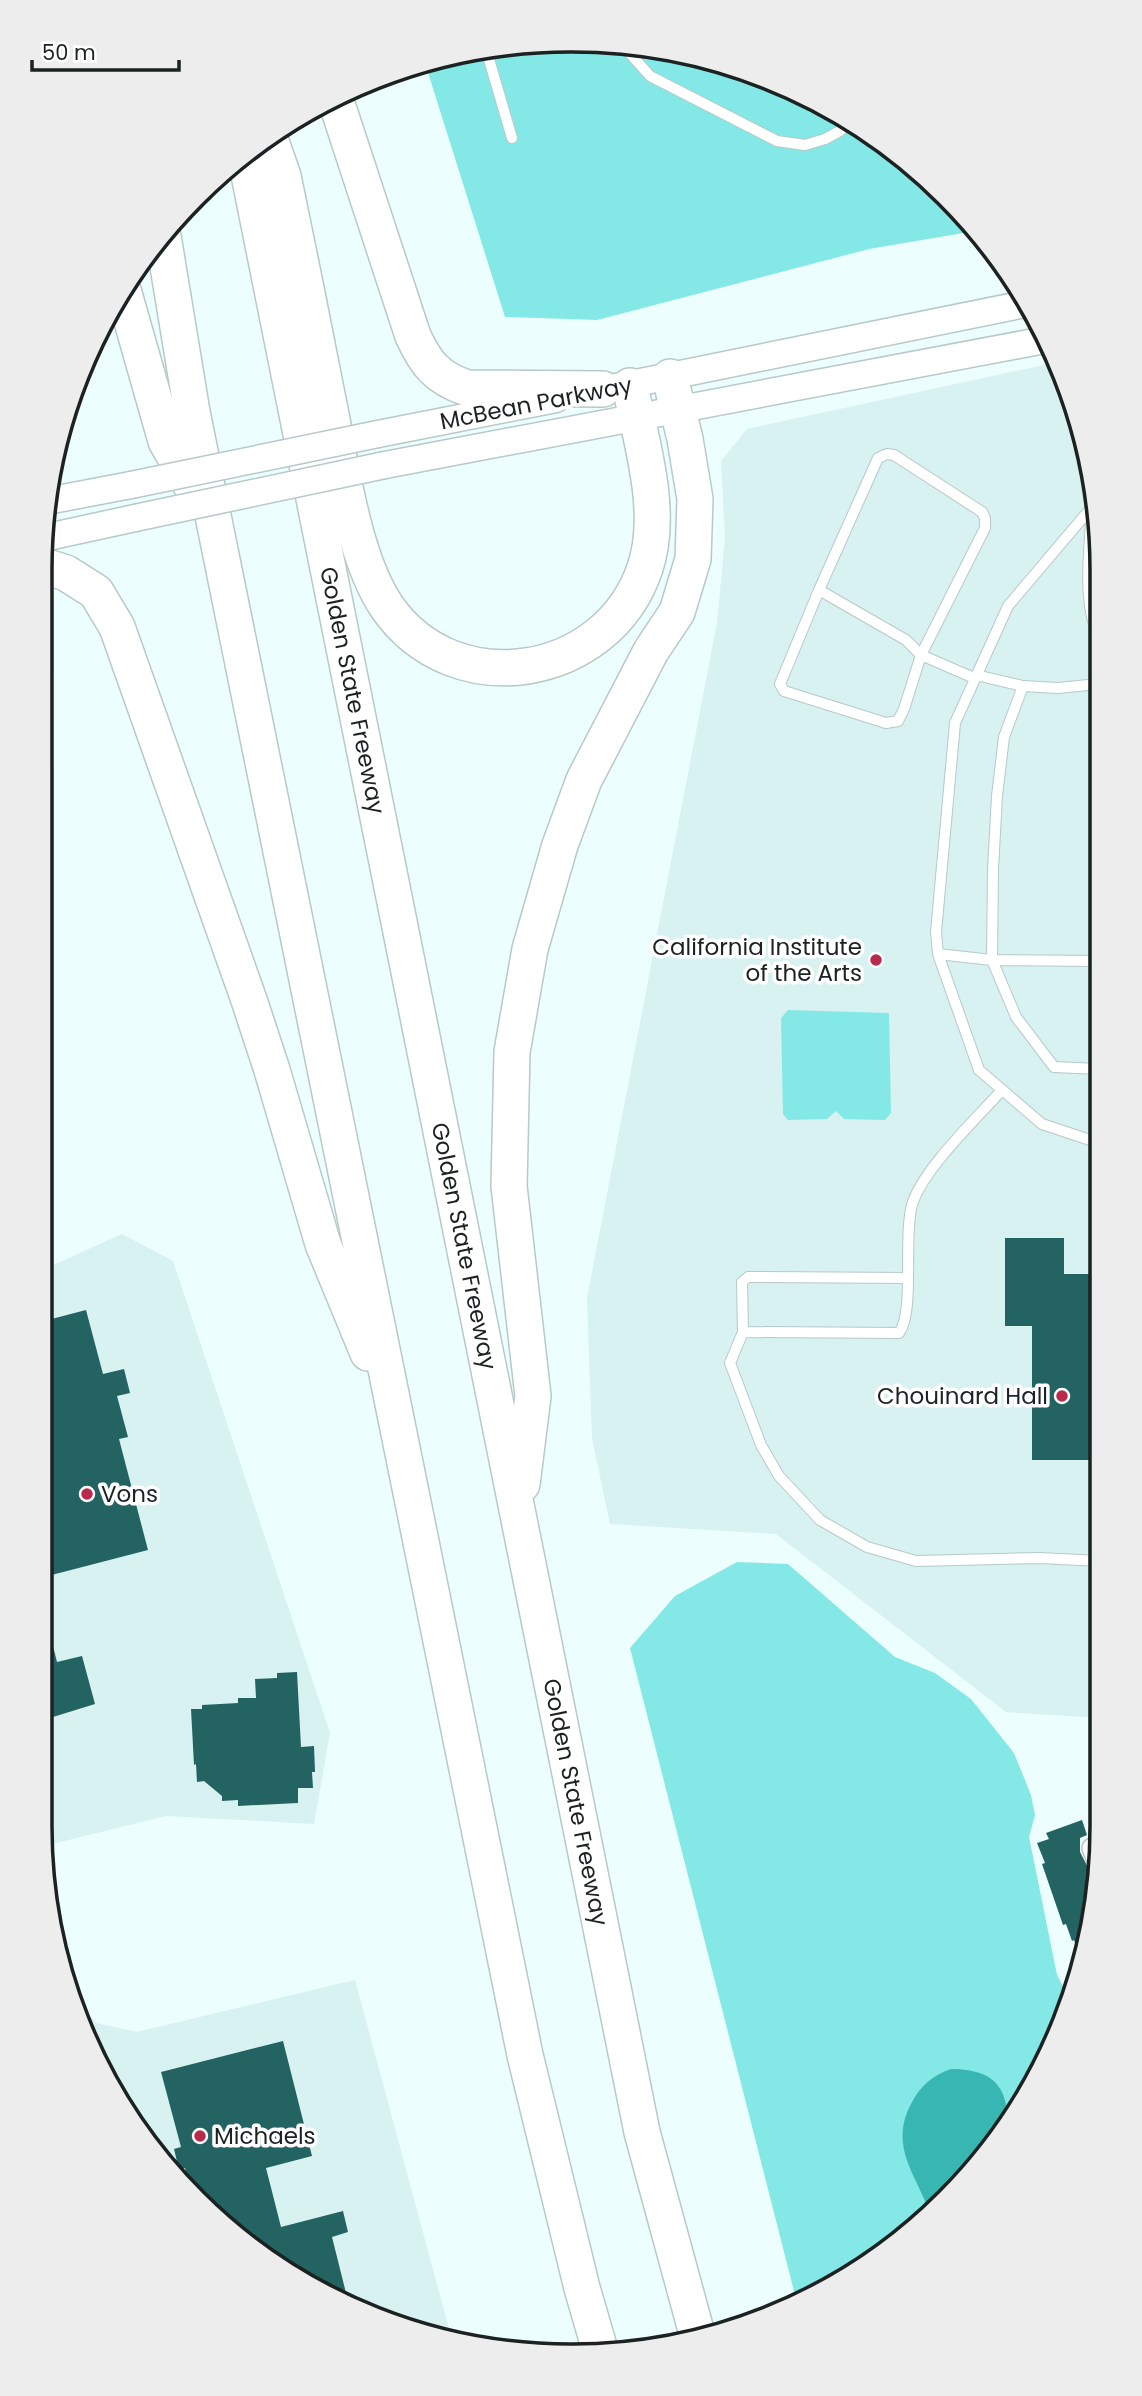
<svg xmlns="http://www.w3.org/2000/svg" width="1142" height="2396" font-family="Poppins,sans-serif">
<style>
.built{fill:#d7f2f1}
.green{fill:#84e9e6}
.water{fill:#38b6b2}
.building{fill:#236361}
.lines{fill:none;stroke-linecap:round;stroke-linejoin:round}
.lane-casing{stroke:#b7c9c8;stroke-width:12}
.street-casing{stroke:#b7c9c8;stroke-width:22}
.secondary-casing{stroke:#b7c9c8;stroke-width:29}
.highway-casing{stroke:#b7c9c8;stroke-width:38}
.lane{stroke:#fff;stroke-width:10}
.street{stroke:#fff;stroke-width:19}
.secondary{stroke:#fff;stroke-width:26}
.highway{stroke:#fff;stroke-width:35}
.secondary-bridge-casing{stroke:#b7c9c8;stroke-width:29;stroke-linecap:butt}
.secondary-bridge{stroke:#fff;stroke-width:26}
.poi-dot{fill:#ba2a4d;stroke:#fff;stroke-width:2.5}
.labels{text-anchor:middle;stroke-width:7;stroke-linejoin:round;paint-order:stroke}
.street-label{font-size:23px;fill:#1b2221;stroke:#fff}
.poi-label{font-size:23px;fill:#1b2221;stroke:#fff;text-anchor:end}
.rim{fill:none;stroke:#1b2221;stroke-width:3.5}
</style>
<rect width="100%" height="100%" fill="#ecfefd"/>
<path class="built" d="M 1058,362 L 1097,501 L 1101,1718 L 1006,1712 L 776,1534 L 610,1524 L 592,1438 L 587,1298 L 717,623 L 725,538 L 721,461 L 747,429 Z
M 122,1234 L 173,1261 L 330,1733 L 314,1824 L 166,1816 L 44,1846 L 40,1825 L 40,1271 Z
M 355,1980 L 452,2340 L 305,2284 L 221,2224 L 150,2148 L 69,1996 L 67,1988 L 96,2023 L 137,2032 Z"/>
<path class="green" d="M 571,40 L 675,51 L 774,81 L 894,150 L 975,231 L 869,249 L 597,320 L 505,317 L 425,63 L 468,50 Z
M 788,1010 L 889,1013 L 891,1113 L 885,1120 L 844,1119 L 836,1111 L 827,1119 L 788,1120 L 783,1114 L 781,1018 Z
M 737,1562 L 788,1564 L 895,1657 L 935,1673 L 971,1699 L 1014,1753 L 1031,1795 L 1035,1815 L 1029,1837 L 1057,1975 L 1070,1999 L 1061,2028 L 970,2175 L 894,2246 L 806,2301 L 797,2303 L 630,1648 L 675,1596 Z"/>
<path class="water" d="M 951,2069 C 983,2069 1006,2079 1007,2115 L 970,2175 L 930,2212 C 915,2174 889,2145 911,2104 C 920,2086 933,2075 951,2069 Z"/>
<path class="building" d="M 1005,1238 L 1064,1238 L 1064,1274 L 1100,1274 L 1100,1332 L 1091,1332 L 1091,1460 L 1032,1460 L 1032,1326 L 1005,1326 Z
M 86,1310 L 103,1374 L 124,1369 L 130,1393 L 117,1396 L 128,1437 L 119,1439 L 148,1550 L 40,1578 L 40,1322 Z
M 40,1618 L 46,1618 L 57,1662 L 82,1656 L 95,1704 L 40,1721 Z
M 297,1672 L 301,1747 L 314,1746 L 315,1772 L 312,1772 L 313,1788 L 298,1788 L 298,1803 L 238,1806 L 238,1800 L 222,1801 L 222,1796 L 204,1781 L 197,1782 L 196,1764 L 194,1765 L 191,1709 L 202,1709 L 202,1705 L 238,1703 L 238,1698 L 256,1698 L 255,1679 L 277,1678 L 277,1673 Z
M 1082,1820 L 1087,1835 L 1080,1838 L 1080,1852 L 1096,1883 L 1091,1929 L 1082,1961 L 1074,1940 L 1072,1941 L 1066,1924 L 1063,1925 L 1042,1864 L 1045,1863 L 1037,1843 L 1049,1839 L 1046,1833 Z
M 283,2041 L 312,2156 L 266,2168 L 281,2227 L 343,2211 L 348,2232 L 332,2237 L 348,2301 L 305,2284 L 221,2224 L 191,2192 L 185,2168 L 179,2170 L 174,2149 L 181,2147 L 161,2072 Z"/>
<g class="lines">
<defs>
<path id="lane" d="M 626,46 L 627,50 L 650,76 L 777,141 L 805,145 L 825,139 L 840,131 L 848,123
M 486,49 L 512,138
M 1097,501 L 1008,606 L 955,723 L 936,932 L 938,954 L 979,1070 L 1042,1124 L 1099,1143
M 1092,508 C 1090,541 1082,605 1098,633
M 819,590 L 878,458 L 887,454 L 894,455 L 982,512 L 985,518 L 985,528 L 921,655 L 904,709 L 898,721 L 886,723 L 784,691 L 780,684 L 819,590 L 906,640 L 921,655 L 974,678
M 976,675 L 1023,686 L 1058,688 L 1098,684
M 1023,686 L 1004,737 L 997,796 L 993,869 L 992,960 L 1016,1017 L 1054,1067 L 1099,1069
M 938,954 L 992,960 L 1099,961
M 908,1278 L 748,1277 L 742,1282 L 743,1332 L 899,1333 C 915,1312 903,1237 912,1205 C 922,1170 977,1118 1002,1090
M 743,1332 L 730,1363 L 761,1445 L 779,1476 L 820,1520 L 867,1547 L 916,1561 L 1039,1558 L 1101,1561"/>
<path id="street" d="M 1092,1848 L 1098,1863"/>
<path id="secondary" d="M 611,388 L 1025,304
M 378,434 L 556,399
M 385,465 L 1045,340
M 47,501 L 131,485
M 43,538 L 135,518"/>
<g id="highway">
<path d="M 335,98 L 413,336 C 426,364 437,378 467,388 L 603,389"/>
<path d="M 269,136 L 283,176 C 300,257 316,339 332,420 C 343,476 355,560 387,607 C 455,705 608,679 645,568 C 664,512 641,441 630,386"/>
<path id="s1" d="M 245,155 L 642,2132 L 697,2334"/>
<path d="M 163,236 L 192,412 L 525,2055 L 582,2288 L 600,2350"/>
<path d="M 123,290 L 166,441 L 199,499"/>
<path d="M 41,565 L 66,573 L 96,592 L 117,627 L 249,1000 L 272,1070 L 323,1244 L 368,1353"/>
<path d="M 522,1484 L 533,1396 L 509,1186 L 512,1052 L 530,949 L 560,845 L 584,780 L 651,651 L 677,612 L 693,559 L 695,499 L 685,439 L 670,377"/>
</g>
</defs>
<use href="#lane" class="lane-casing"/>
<use href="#street" class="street-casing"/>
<use href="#secondary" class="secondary-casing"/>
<use href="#highway" class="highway-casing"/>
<use href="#lane" class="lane"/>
<use href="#street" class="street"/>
<use href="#secondary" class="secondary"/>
<use href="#highway" class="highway"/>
<defs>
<path id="secondary-bridge" d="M 131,485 L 378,434
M 135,518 L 385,465"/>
</defs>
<use href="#secondary-bridge" class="secondary-bridge-casing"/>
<use href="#secondary-bridge" class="secondary-bridge"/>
</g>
<g class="poi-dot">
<circle cx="876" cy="960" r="7"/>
<circle cx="1062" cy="1396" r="7"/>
<circle cx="87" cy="1494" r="7"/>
<circle cx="200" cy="2136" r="7"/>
</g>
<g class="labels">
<g class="street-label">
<text transform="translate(536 403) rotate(-11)" y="8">McBean Parkway</text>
<text dy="8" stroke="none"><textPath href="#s1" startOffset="546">Golden State Freeway</textPath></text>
<text dy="8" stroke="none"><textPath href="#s1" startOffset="1113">Golden State Freeway</textPath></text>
<text dy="8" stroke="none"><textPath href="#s1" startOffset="1680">Golden State Freeway</textPath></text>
</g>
<g class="poi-label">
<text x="862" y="955">California Institute<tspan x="862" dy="26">of the Arts</tspan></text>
<text x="1048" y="1404">Chouinard Hall</text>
<text x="101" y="1502" text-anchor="start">Vons</text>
<text x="214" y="2144" text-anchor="start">Michaels</text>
</g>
</g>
<path d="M0 0H1142V2396H0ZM570 52H572A518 518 0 0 1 1090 570V1826A518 518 0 0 1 572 2344H570A518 518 0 0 1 52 1826V570A518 518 0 0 1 570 52Z" fill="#ededed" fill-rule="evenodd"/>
<path class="rim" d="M570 52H572A518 518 0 0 1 1090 570V1826A518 518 0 0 1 572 2344H570A518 518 0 0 1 52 1826V570A518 518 0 0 1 570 52Z"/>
<path d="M32 60v10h147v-10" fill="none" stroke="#1b2221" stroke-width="3.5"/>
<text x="42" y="60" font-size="21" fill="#1b2221" stroke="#ffffff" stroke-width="5" paint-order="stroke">50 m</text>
</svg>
